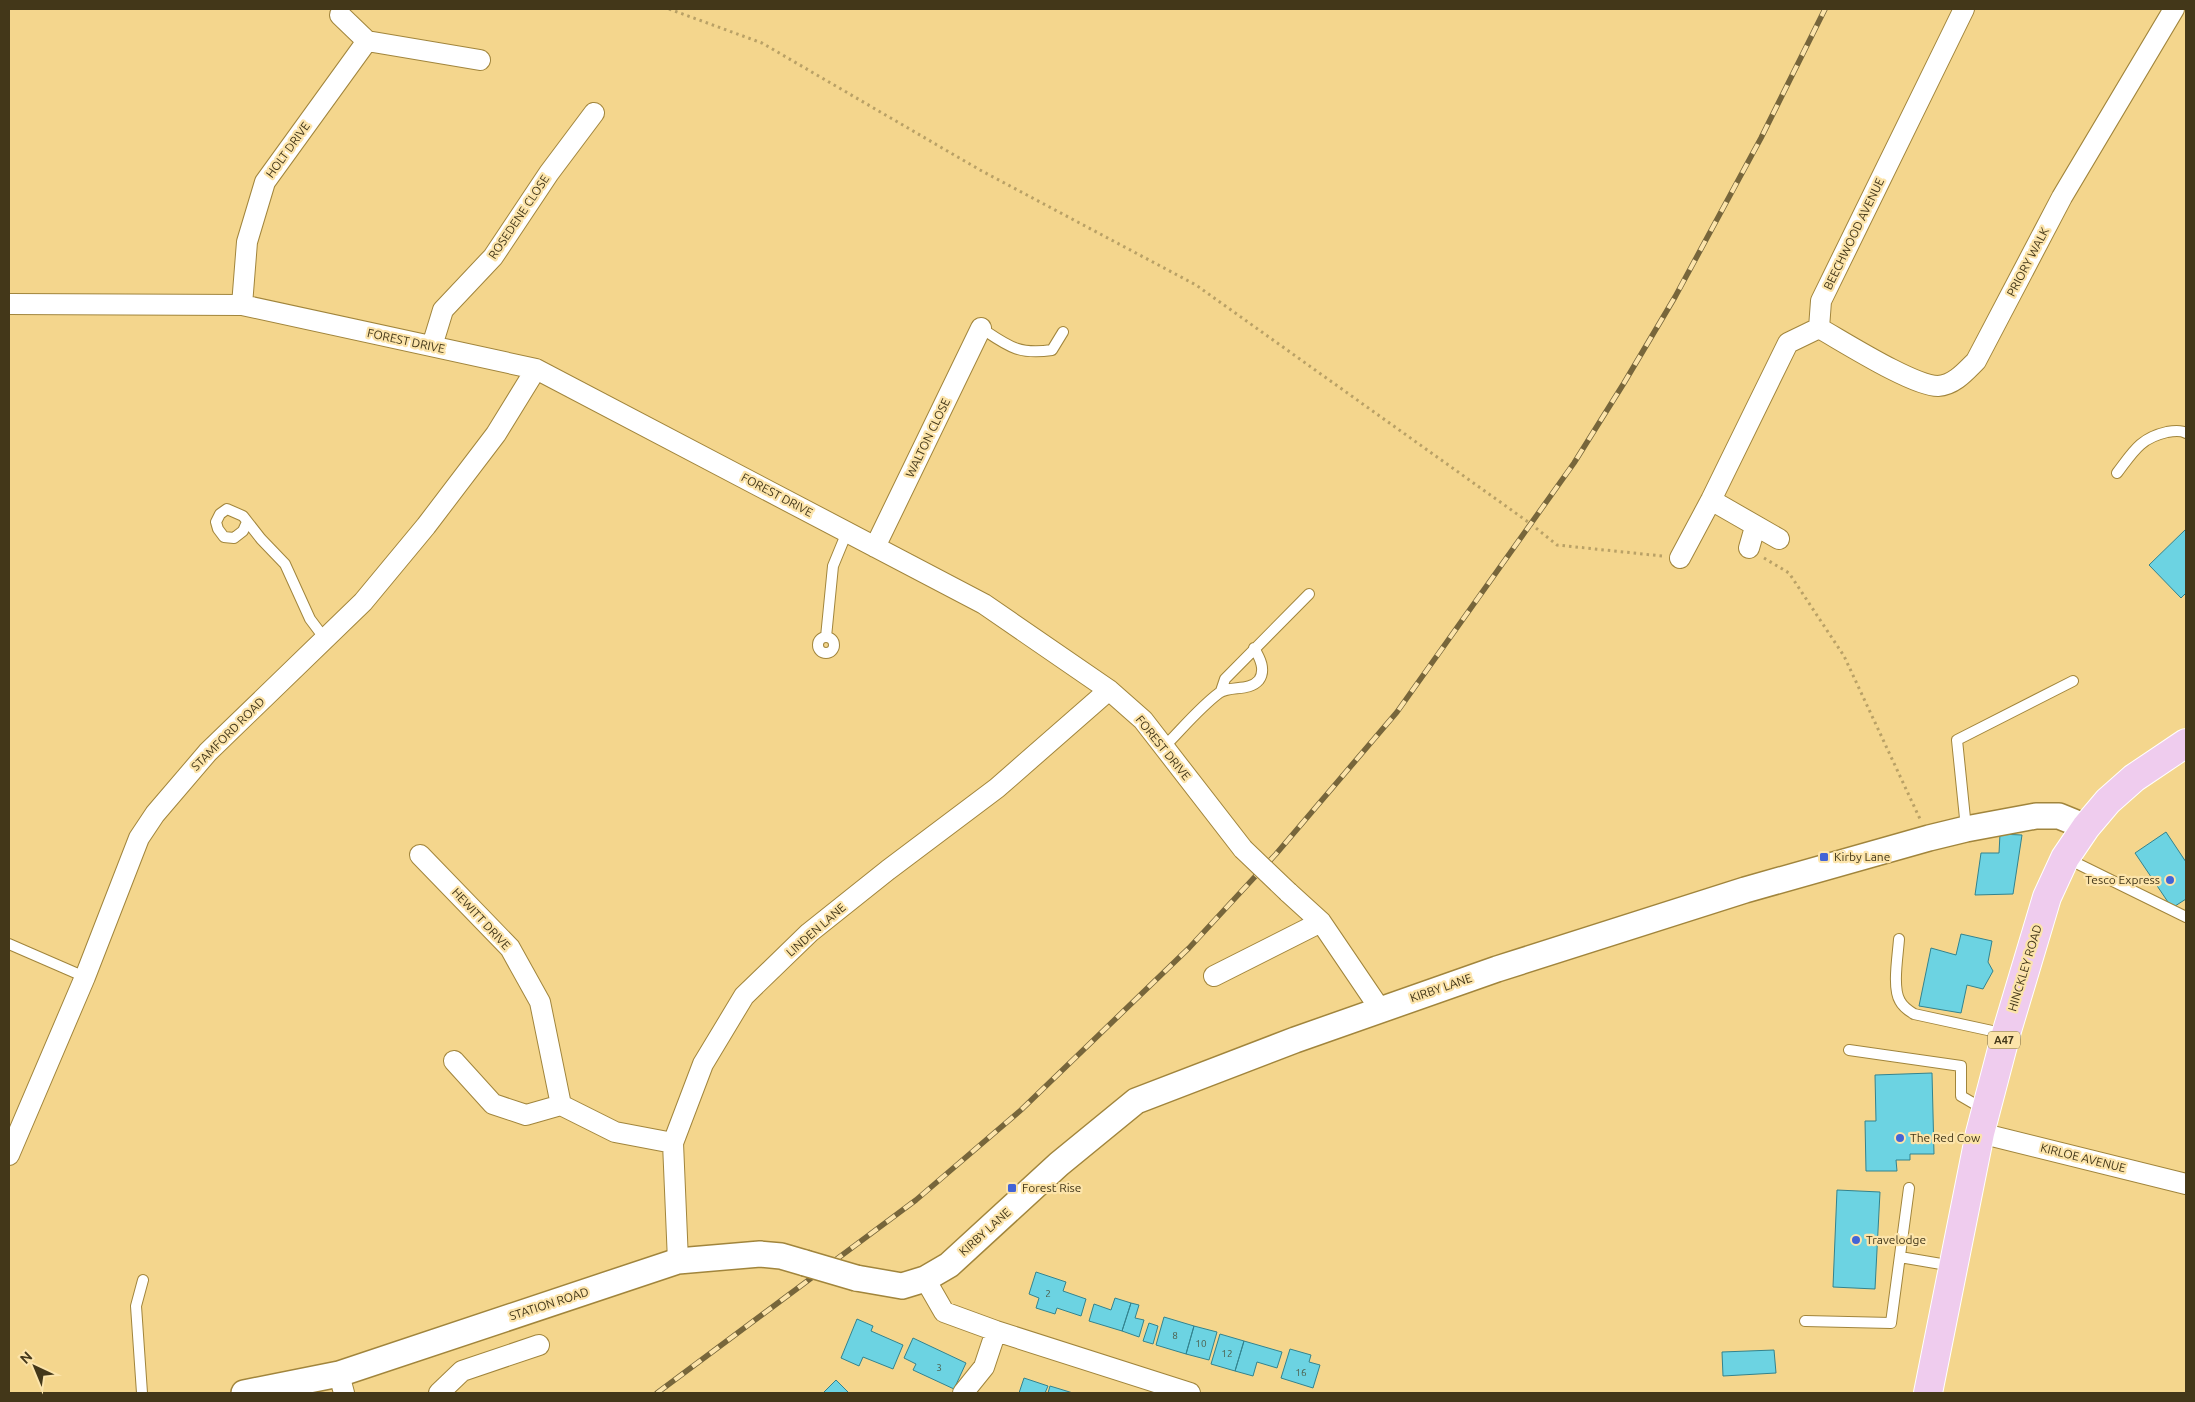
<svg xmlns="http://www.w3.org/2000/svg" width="2195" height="1402" font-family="Ubuntu,sans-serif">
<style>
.building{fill:#6cd3e2;stroke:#33838e}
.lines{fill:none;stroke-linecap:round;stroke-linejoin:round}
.service-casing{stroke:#a1853c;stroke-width:12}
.minor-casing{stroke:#a1853c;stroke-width:22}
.tertiary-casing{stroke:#a1853c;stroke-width:28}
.primary-casing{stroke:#fff;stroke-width:30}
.path{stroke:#b9a166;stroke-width:3;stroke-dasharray:2.5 4;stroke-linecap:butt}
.service{stroke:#fff;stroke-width:10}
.minor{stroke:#fff;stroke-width:20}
.tertiary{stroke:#fff;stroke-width:25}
.primary{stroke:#efccee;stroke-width:28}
.rail-casing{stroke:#77663b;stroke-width:5.5}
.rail{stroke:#fce4aa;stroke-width:4;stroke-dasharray:11;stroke-linecap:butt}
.minor-bridge-casing{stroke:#a1853c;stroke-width:22;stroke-linecap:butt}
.tertiary-bridge-casing{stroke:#a1853c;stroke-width:28;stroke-linecap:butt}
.minor-bridge{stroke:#fff;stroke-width:20}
.tertiary-bridge{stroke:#fff;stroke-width:25}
.poi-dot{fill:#4364d6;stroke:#fce4aa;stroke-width:2}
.labels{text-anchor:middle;stroke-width:4.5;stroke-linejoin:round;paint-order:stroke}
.number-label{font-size:10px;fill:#4d5e4b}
.shield{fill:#fce4aa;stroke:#7a6b44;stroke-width:1}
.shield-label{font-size:11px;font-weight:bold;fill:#433719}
.street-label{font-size:12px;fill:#433719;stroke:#fce4aa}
.poi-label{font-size:12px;fill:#433719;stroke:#fce4aa;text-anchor:start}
</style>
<rect width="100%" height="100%" fill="#f4d68d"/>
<path class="building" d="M 2186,529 L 2186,593 L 2181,598 L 2149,565 Z
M 2166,832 L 2186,862 L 2186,899 L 2172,908 L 2135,853 Z
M 2000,834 L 2022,835 L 2013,894 L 1975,895 L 1981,853 L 1999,853 Z
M 1961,934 L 1992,941 L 1988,962 L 1993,971 L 1983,989 L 1967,985 L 1961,1013 L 1919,1006 L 1931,948 L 1956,955 Z
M 1932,1073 L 1934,1154 L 1910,1154 L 1910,1160 L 1896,1160 L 1897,1171 L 1866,1171 L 1865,1121 L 1876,1121 L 1875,1075 Z
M 1837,1190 L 1880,1192 L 1875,1289 L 1833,1287 Z
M 1036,1272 L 1066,1282 L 1063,1291 L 1086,1299 L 1081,1316 L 1057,1308 L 1055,1314 L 1036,1308 L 1039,1298 L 1029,1294 Z
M 1115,1298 L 1131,1303 L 1122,1331 L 1089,1321 L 1094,1304 L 1111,1310 Z
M 1131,1303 L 1139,1305 L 1135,1318 L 1144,1320 L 1139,1337 L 1122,1331 Z
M 1164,1317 L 1194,1326 L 1186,1354 L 1156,1345 Z
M 857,1319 L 873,1326 L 871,1331 L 903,1345 L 893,1369 L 863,1357 L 859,1366 L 841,1358 Z
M 1149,1323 L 1158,1326 L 1153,1344 L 1143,1341 Z
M 1194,1326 L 1217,1332 L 1209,1360 L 1186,1354 Z
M 1220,1334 L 1244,1341 L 1235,1371 L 1211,1364 Z
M 913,1338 L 966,1363 L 954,1389 L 913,1370 L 916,1364 L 904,1358 Z
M 1244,1341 L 1282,1352 L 1277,1368 L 1257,1362 L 1253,1376 L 1235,1371 Z
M 1290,1349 L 1311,1355 L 1309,1362 L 1320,1365 L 1313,1388 L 1281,1378 Z
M 1774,1350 L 1776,1373 L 1723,1376 L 1722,1352 Z
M 1024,1378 L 1048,1386 L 1045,1393 L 1019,1393 Z
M 836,1380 L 848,1392 L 847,1393 L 823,1393 Z
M 1050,1386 L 1073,1393 L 1048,1393 Z"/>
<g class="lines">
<defs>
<path id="service" d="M 981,328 C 1008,346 1018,355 1052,350 L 1063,332
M 2117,473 C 2133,452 2140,438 2167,432 C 2173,431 2181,430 2186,433
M 247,522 L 243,531 L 234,538 L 224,537 L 218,529 L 216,522 L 220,514 L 227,509 L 243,516 L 261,539 L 285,564 L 310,619 L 325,639
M818 645a8 8 0 1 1 16 0a8 8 0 1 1-16 0Z
M 826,637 L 833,566 L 847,532
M 1221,691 L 1225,679 L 1309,594
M 1164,747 C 1182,729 1199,708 1219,693 C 1230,685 1249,692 1259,680 C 1266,670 1260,658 1254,648
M 1966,828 L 1957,740 L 2073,681
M 2066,858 L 2186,917
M 1899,939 C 1898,955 1892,988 1900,1001 C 1903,1007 1909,1011 1914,1014 L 2006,1034
M 9,944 L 85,977
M 1849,1050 L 1961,1066 L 1961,1096 L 1985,1110
M 1900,1257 L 1953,1266
M 1805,1321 L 1891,1323 L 1909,1188
M 142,1393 L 136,1306 L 143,1280"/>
<path id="minor" d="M 340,15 L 367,41
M 9,304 L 242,305 L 536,369 L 984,604 L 1109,690 L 1143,720 L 1243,849
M 242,305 L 247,242 L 265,182 L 367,41 L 480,60
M 1819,328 C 1844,342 1913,386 1938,386 C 1954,385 1965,372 1976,361 L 2062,197 L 2174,9
M 1819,328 L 1821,301 L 1964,9
M 432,346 L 443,310 L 493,257 L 549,173 L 594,113
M 1711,500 L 1779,539
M 875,547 L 981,328
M 1749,548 L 1755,527
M 1680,558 L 1711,500 L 1788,343 L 1819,328
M 420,855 L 510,948 L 540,1002 L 561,1105
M 1288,892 L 1321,922 L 1380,1009
M 1214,976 L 1321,922
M 454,1061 L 493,1104 L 526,1115 L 561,1105 L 615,1132 L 673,1143
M 1980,1133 L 2186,1184
M 9,1155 L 85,977 L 139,838 L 155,814 L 208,752 L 363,602 L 426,526 L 496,434 L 536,369
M 678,1261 L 673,1143 L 703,1064 L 744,996 L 809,933 L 888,870 L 997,788 L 1109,690
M 925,1279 L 944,1312 L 996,1331 L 1190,1393
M 339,1374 L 344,1393
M 439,1393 L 462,1371 L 539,1345
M 963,1393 L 984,1367 L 996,1331"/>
<path id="tertiary" d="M 856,1278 L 902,1286 L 925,1279 L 949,1265 L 1059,1164 L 1136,1101 L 1295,1040 L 1497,969 L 1745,890 L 1929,838 L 1966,829 L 2036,816 L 2059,816 L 2086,827
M 244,1393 L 339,1374 L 678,1261 L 760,1254 L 781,1256 L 805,1263"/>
<path id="primary" d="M 1928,1393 L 1980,1133 L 2006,1034 L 2047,897 L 2065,858 L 2086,827 L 2108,801 L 2134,778 L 2186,743"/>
</defs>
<use href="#service" class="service-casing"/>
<use href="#minor" class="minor-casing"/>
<use href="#tertiary" class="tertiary-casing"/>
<use href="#primary" class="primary-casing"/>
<path class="path" d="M 669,9 L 762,43 L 980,170 L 1196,285 L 1531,524 L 1557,545 L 1662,556
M 1764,558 L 1789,573 L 1844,656 L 1920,819"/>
<use href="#service" class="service"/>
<use href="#minor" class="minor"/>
<use href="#tertiary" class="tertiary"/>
<use href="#primary" class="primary"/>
<defs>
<path id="rail" d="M 657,1393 L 916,1200 L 1021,1110 L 1189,948 L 1276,854 L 1397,712 L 1574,463 L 1624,383 L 1675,297 L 1761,138 L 1825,9"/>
</defs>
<use href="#rail" class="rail-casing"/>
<use href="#rail" class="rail"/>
<defs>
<path id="minor-bridge" d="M 1243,849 L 1288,892"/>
<path id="tertiary-bridge" d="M 805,1263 L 856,1278"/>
</defs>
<use href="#minor-bridge" class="minor-bridge-casing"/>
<use href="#tertiary-bridge" class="tertiary-bridge-casing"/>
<use href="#minor-bridge" class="minor-bridge"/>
<use href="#tertiary-bridge" class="tertiary-bridge"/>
</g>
<g class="poi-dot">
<rect x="1819" y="852" width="10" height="10" rx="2.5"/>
<circle cx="2170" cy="880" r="5"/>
<circle cx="1900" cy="1138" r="5"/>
<rect x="1007" y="1183" width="10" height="10" rx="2.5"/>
<circle cx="1856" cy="1240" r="5"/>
</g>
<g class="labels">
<g class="number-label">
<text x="1048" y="1297">2</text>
<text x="1175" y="1339">8</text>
<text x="1201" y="1347">10</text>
<text x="1227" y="1357">12</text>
<text x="939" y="1371">3</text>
<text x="1301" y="1376">16</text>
</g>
<rect class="shield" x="1988" y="1031.5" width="32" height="17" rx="4"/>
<g class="shield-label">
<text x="2004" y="1044">A47</text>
</g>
<g class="street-label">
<text transform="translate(288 150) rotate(-54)" y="4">HOLT DRIVE</text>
<text transform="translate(519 217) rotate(-56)" y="4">ROSEDENE CLOSE</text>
<text transform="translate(1854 234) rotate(-64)" y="4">BEECHWOOD AVENUE</text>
<text transform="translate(2028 262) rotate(-62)" y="4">PRIORY WALK</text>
<text transform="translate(406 341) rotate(12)" y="4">FOREST DRIVE</text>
<text transform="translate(928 438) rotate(-64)" y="4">WALTON CLOSE</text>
<text transform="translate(777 495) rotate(28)" y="4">FOREST DRIVE</text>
<text transform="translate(228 734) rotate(-45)" y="4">STAMFORD ROAD</text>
<text transform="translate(1163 748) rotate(51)" y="4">FOREST DRIVE</text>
<text transform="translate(481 919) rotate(47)" y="4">HEWITT DRIVE</text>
<text transform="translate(816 930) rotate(-41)" y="4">LINDEN LANE</text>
<text transform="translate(2025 968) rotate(-73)" y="4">HINCKLEY ROAD</text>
<text transform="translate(1441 988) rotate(-19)" y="4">KIRBY LANE</text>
<text transform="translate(2083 1158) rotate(14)" y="4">KIRLOE AVENUE</text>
<text transform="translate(985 1232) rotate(-42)" y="4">KIRBY LANE</text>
<text transform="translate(549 1304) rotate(-18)" y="4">STATION ROAD</text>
</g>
<g class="poi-label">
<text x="1834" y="861">Kirby Lane</text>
<text x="2160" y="884" text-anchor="end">Tesco Express</text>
<text x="1910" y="1142">The Red Cow</text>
<text x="1022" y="1192">Forest Rise</text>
<text x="1866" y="1244">Travelodge</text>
</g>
</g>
<rect width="2195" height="1402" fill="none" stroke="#433719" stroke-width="20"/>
<g transform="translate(35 1367) rotate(316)" stroke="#fce4aa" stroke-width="4" paint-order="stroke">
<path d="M0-4L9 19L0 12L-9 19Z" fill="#433719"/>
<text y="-8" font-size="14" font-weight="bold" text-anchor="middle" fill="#433719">N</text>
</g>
</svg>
